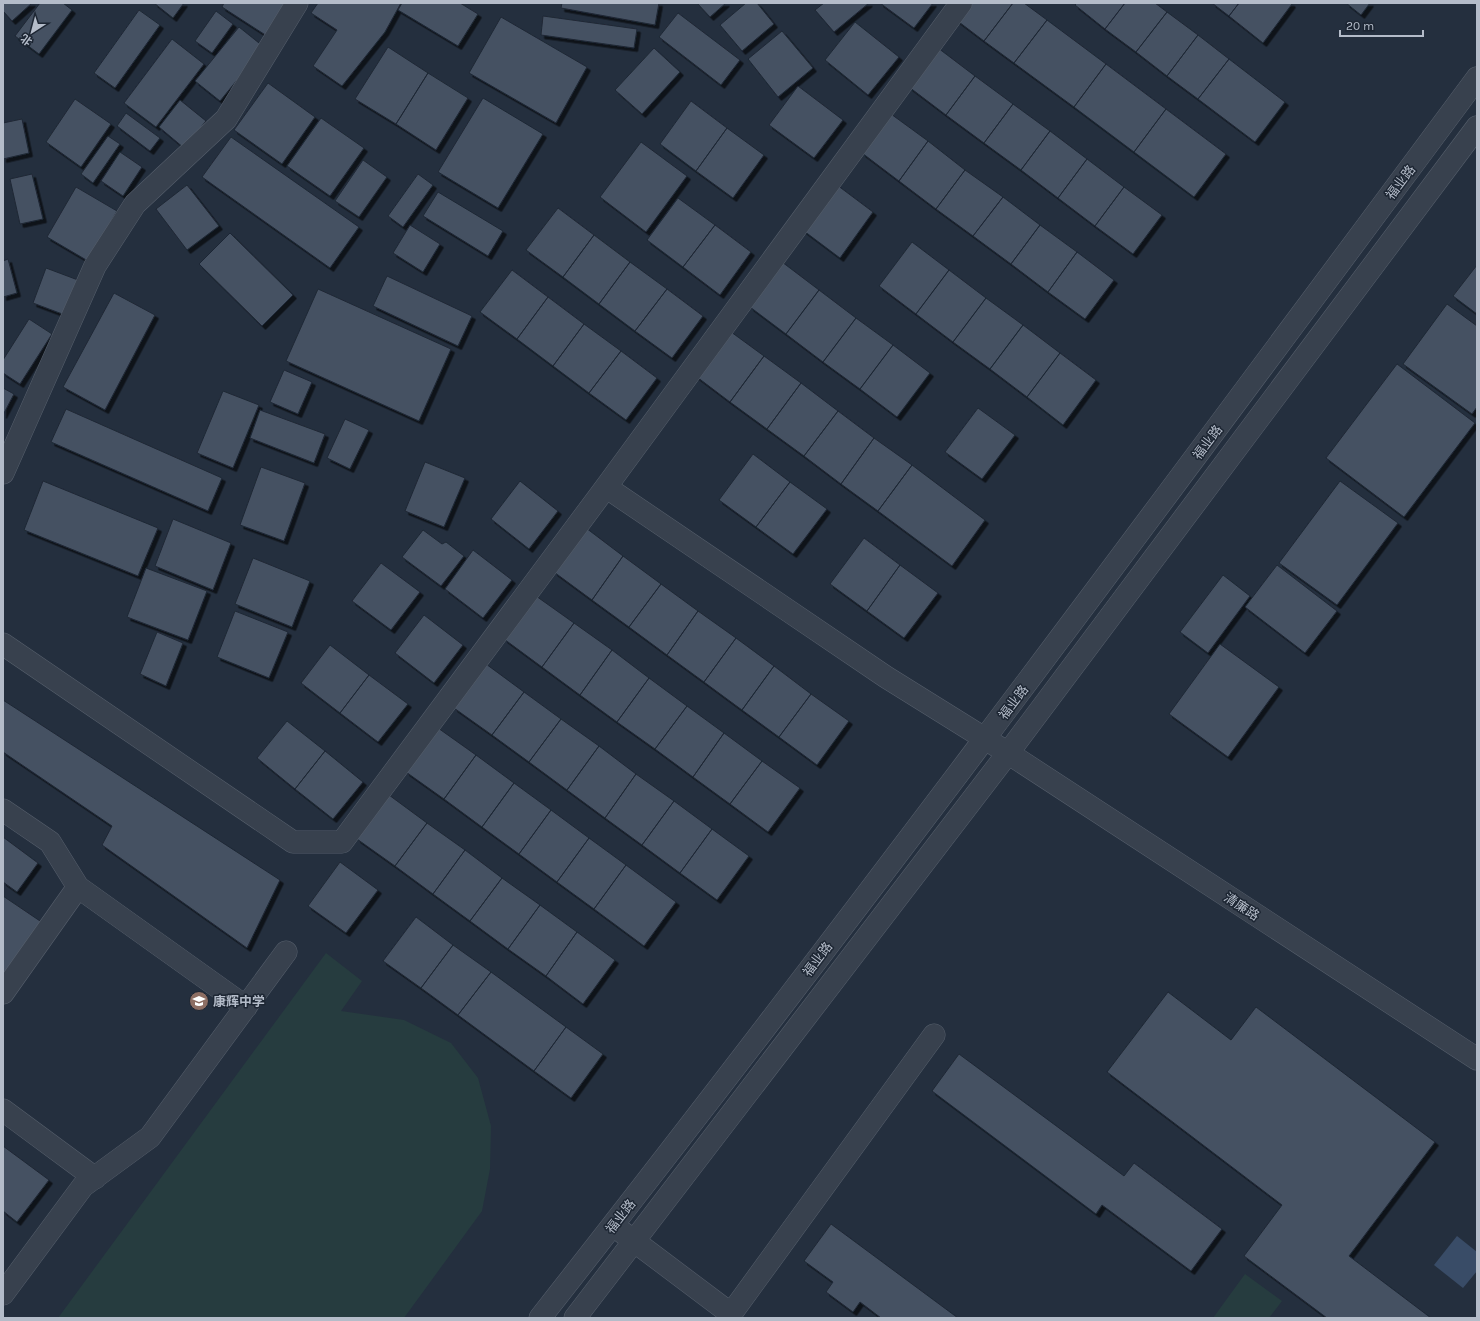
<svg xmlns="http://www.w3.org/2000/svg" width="1480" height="1321" font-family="Karla,'Noto Sans SC',sans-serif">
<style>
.green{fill:#263c3f}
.water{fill:#394c67}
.building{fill:#455162;stroke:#1f2835;filter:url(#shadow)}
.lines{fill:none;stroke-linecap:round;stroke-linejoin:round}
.minor-casing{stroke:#565f6c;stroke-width:23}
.minor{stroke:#38414e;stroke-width:22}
.labels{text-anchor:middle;stroke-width:3;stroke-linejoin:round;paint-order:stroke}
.street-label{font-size:13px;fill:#b4bcc9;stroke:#1d2633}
.poi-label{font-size:13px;font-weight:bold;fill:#b4bcc9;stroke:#1d2633;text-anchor:start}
</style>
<defs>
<filter id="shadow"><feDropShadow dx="3.5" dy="3.5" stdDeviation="0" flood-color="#0009"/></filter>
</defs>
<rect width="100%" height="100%" fill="#242f3e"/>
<path class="green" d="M 326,953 L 362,981 L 341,1011 L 404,1020 L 451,1043 L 478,1078 L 491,1126 L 490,1169 L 482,1211 L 404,1318 L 58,1318 Z
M 1245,1274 L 1282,1301 L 1269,1318 L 1213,1318 Z"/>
<path class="water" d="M 1457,1236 L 1477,1252 L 1477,1271 L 1463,1288 L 1434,1265 Z"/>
<path class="building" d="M 3,3 L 32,3 L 12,21 L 3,11 Z
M 40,3 L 63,3 L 72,10 L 39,54 L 15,36 Z
M 154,3 L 184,3 L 173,18 Z
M 224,3 L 288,3 L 267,36 L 222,7 Z
M 318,3 L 401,3 L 385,32 L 342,86 L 313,66 L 337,30 L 311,13 Z
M 402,3 L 460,3 L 478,14 L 458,46 L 398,10 Z
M 562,3 L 659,3 L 655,25 L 561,8 Z
M 697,3 L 726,3 L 710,17 Z
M 746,3 L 757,3 L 774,24 L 742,51 L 720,25 Z
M 824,3 L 869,3 L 834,32 L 815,10 Z
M 880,3 L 933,3 L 914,28 Z
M 966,3 L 1013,3 L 984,41 L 955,19 Z
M 1013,3 L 1024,3 L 1047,20 L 1014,63 L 984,41 Z
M 1077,3 L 1125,3 L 1105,29 L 1075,5 Z
M 1125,3 L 1155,3 L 1167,12 L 1136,52 L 1105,29 Z
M 1212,3 L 1239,3 L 1229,16 Z
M 1239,3 L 1291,3 L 1292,4 L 1263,43 L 1229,16 Z
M 1346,3 L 1370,3 L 1361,15 Z
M 139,10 L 160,25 L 115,88 L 94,73 Z
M 216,11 L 233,24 L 212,53 L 195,41 Z
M 1167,12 L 1198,35 L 1167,76 L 1136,52 Z
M 678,13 L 740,60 L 721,85 L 659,37 Z
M 543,16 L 637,29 L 634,48 L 541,35 Z
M 501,17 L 587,67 L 556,123 L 469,73 Z
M 1047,20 L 1106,64 L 1074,107 L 1014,63 Z
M 855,22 L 899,57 L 868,95 L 825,60 Z
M 239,27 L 264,47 L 220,101 L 195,81 Z
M 782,31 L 813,68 L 778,97 L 748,59 Z
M 1198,35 L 1229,59 L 1198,99 L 1167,76 Z
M 172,39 L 204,64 L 156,127 L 124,103 Z
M 388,47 L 428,73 L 396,124 L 355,99 Z
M 654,48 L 680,72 L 642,114 L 615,90 Z
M 938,48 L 975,76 L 946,115 L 909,87 Z
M 1229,59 L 1285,102 L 1255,142 L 1198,99 Z
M 1106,64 L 1166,109 L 1134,152 L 1074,107 Z
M 428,73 L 468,98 L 436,150 L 396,124 Z
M 975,76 L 1013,104 L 984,143 L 946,115 Z
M 268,83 L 315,117 L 282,164 L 234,130 Z
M 798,86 L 843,120 L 814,158 L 769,125 Z
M 483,98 L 543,134 L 498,208 L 438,172 Z
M 75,99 L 111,124 L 81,167 L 46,142 Z
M 180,100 L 206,121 L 184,148 L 159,127 Z
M 691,101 L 727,128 L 696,171 L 660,144 Z
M 1013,104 L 1050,131 L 1021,170 L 984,143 Z
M 1166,109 L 1226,154 L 1194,197 L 1134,152 Z
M 126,113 L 160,138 L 150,151 L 117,126 Z
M 891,114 L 928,141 L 899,181 L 862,153 Z
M 321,118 L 364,148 L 330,196 L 287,166 Z
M 22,119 L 29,153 L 3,159 L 3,123 Z
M 727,128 L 764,155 L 733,198 L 696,171 Z
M 1050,131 L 1087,159 L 1058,198 L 1021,170 Z
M 108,136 L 120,144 L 93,183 L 81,174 Z
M 231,137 L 359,227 L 330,268 L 202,177 Z
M 928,141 L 965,170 L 936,209 L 899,181 Z
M 641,142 L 687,176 L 646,232 L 600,197 Z
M 120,152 L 142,167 L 123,196 L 101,181 Z
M 1087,159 L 1124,187 L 1095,226 L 1058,198 Z
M 363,160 L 387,177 L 359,217 L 335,201 Z
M 965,170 L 1003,197 L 973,236 L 936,209 Z
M 32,174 L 43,219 L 20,224 L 10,179 Z
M 418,174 L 433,185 L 403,227 L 388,216 Z
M 833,182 L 873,212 L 840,258 L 800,228 Z
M 187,185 L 219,226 L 187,250 L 156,209 Z
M 76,187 L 117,211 L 88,261 L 47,237 Z
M 1124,187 L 1162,215 L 1133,254 L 1095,226 Z
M 438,192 L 503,231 L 488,256 L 423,216 Z
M 1003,197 L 1040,225 L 1011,264 L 973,236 Z
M 678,198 L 715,225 L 683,267 L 647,240 Z
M 558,208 L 594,235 L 563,277 L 526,250 Z
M 410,225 L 440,244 L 423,272 L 393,253 Z
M 715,225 L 751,252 L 720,295 L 683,267 Z
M 1040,225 L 1077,252 L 1048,292 L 1011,264 Z
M 230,233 L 293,295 L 262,326 L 199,264 Z
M 594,235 L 630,262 L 599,304 L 563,277 Z
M 912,242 L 949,270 L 916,314 L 879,286 Z
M 1077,252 L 1114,280 L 1085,319 L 1048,292 Z
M 8,259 L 17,293 L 3,297 L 3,261 Z
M 630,262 L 667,289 L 635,331 L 599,304 Z
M 782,262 L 819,290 L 786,334 L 750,307 Z
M 1477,265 L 1477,314 L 1453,296 Z
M 46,268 L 78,280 L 65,315 L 33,303 Z
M 512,270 L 548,297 L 517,339 L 480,312 Z
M 949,270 L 986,298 L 953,342 L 916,314 Z
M 387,276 L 472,316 L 458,346 L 373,306 Z
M 318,289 L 451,349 L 419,421 L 286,361 Z
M 667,289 L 703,316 L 672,358 L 635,331 Z
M 819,290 L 856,318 L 823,362 L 786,334 Z
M 114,293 L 155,315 L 105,410 L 63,387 Z
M 548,297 L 584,324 L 553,366 L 517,339 Z
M 986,298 L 1023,325 L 990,369 L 953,342 Z
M 1447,304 L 1477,326 L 1477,407 L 1472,414 L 1403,364 Z
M 856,318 L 893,345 L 860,389 L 823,362 Z
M 29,319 L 52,334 L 20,384 L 3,373 L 3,360 Z
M 584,324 L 621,351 L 589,393 L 553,366 Z
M 1023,325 L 1060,353 L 1027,397 L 990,369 Z
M 727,329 L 764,356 L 730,402 L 693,374 Z
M 893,345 L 930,373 L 897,417 L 860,389 Z
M 621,351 L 657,378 L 626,420 L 589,393 Z
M 1060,353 L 1096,380 L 1063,425 L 1027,397 Z
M 764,356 L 801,383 L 767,429 L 730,402 Z
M 1397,364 L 1475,423 L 1404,517 L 1326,458 Z
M 284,370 L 312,382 L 298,414 L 270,402 Z
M 801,383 L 838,411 L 804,456 L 767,429 Z
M 3,388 L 14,394 L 3,415 Z
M 223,391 L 259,405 L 233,468 L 197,453 Z
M 978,408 L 1015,435 L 982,479 L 945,452 Z
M 66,409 L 222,478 L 208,511 L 51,442 Z
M 260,410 L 325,434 L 314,463 L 250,438 Z
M 838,411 L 874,438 L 841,484 L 804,456 Z
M 345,419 L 369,430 L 350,469 L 327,458 Z
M 874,438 L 912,465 L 878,511 L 841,484 Z
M 753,454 L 790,482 L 756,527 L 719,500 Z
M 425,462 L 465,478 L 444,527 L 405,511 Z
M 912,465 L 985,520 L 952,566 L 878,511 Z
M 261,467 L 305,483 L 284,541 L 240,525 Z
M 43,481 L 158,528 L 138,576 L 24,530 Z
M 520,481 L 558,511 L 529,549 L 491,519 Z
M 1340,481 L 1398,523 L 1337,605 L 1279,563 Z
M 790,482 L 827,509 L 793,554 L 756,527 Z
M 173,519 L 231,543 L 213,590 L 155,566 Z
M 586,528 L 623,556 L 592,600 L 554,572 Z
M 423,530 L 442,544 L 446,542 L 464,556 L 441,586 L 402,557 Z
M 864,538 L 900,565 L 867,611 L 830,584 Z
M 473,550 L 512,580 L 483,618 L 445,589 Z
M 623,556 L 661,584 L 629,627 L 592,600 Z
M 253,558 L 310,581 L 292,627 L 235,604 Z
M 381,563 L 420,592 L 391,630 L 352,601 Z
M 900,565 L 938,593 L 904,638 L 867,611 Z
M 1277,565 L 1337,611 L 1305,653 L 1245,607 Z
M 146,568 L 207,591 L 188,640 L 127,617 Z
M 1223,575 L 1250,596 L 1208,653 L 1180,632 Z
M 661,584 L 698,611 L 667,655 L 629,627 Z
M 536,596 L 574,623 L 542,667 L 504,639 Z
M 235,611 L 288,632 L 269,678 L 217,657 Z
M 698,611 L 736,638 L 704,682 L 667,655 Z
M 424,615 L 463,645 L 434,683 L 395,653 Z
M 574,623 L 612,650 L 580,695 L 542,667 Z
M 157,632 L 183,643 L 166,686 L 140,674 Z
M 736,638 L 774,666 L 742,710 L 704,682 Z
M 1220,644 L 1279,687 L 1228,757 L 1169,714 Z
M 330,645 L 369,675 L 340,713 L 301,683 Z
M 612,650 L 649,678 L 617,722 L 580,695 Z
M 486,664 L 524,692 L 492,735 L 454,708 Z
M 774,666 L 811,694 L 779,737 L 742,710 Z
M 369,675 L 408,704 L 378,742 L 340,713 Z
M 649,678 L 687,706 L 655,749 L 617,722 Z
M 524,692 L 561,719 L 529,762 L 492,735 Z
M 811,694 L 849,721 L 817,765 L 779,737 Z
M 3,700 L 280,880 L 247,948 L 102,845 L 112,826 L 3,752 Z
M 687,706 L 724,733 L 693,777 L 655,749 Z
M 561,719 L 599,746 L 567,790 L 529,762 Z
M 287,721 L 325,751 L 295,789 L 257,758 Z
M 438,728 L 476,755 L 444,799 L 406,772 Z
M 724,733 L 762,761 L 730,804 L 693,777 Z
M 599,746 L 636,774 L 605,818 L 567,790 Z
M 325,751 L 363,782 L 333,819 L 295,789 Z
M 476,755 L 514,783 L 482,827 L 444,799 Z
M 762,761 L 800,788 L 768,832 L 730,804 Z
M 636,774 L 674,801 L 642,845 L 605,818 Z
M 514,783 L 551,810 L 519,854 L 482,827 Z
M 389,795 L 427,823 L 395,866 L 357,839 Z
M 674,801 L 712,829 L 680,873 L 642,845 Z
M 551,810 L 589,838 L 557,882 L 519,854 Z
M 427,823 L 465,850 L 433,894 L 395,866 Z
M 712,829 L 749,856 L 717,900 L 680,873 Z
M 3,837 L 38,863 L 17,892 L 3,882 Z
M 589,838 L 626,865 L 594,909 L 557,882 Z
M 465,850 L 502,878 L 470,921 L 433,894 Z
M 340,862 L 378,890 L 346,933 L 308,906 Z
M 626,865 L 676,902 L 644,946 L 594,909 Z
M 502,878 L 540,905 L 508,949 L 470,921 Z
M 3,896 L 43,923 L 3,975 Z
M 540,905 L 577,932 L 546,976 L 508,949 Z
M 416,917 L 453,945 L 421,988 L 383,961 Z
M 577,932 L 615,960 L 583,1004 L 546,976 Z
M 453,945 L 491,972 L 458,1015 L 421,988 Z
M 491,972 L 566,1027 L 534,1071 L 458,1015 Z
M 1168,992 L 1231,1040 L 1256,1007 L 1435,1142 L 1349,1256 L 1431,1318 L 1327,1318 L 1244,1256 L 1282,1205 L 1107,1072 Z
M 566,1027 L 603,1054 L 571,1098 L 534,1071 Z
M 959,1054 L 1124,1176 L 1134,1163 L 1222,1229 L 1191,1271 L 1102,1205 L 1096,1214 L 932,1091 Z
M 3,1146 L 49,1180 L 17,1222 L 3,1211 Z
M 831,1224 L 958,1318 L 881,1318 L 860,1302 L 853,1312 L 826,1292 L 833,1282 L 804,1261 Z"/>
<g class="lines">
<defs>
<path id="minor" d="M 3,473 L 95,266 L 135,204 L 226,119 L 297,3
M 606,487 L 886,677 L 1008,753 L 1477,1059
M 3,644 L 293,842 L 342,842 L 606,487 L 961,3
M 3,810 L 50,842 L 78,887 L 246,1007
M 3,993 L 78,887
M 3,1110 L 95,1178
M 622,1232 L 731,1314
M 3,1294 L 83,1186 L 150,1137 L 286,952
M 540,1318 C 860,911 1168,494 1477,78
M 575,1318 L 1008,753 L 1477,127
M 728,1318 L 934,1035"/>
</defs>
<use href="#minor" class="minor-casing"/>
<use href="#minor" class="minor"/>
</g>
<defs>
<symbol id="school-disc" viewBox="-11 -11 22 22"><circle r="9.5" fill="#8d6e63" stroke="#1d2633"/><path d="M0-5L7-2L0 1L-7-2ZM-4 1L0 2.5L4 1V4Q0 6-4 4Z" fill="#fff"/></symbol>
</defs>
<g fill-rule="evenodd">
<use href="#school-disc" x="188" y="990" width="22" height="22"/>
</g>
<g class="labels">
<g class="street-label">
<text transform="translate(1400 182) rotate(-53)" y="5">福业路</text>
<text transform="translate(1207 442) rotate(-53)" y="5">福业路</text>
<text transform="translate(1013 702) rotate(-53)" y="5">福业路</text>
<text transform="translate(1242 906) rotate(33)" y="5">清廉路</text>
<text transform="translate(817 959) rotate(-53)" y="5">福业路</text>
<text transform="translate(620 1216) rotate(-52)" y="5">福业路</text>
</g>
<g class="poi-label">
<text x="213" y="1006">康辉中学</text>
</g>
</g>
<rect width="1480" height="1321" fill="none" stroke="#b4bcc9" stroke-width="8"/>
<g transform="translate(32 32) rotate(216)" stroke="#1d2633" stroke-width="3" paint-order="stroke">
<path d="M0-3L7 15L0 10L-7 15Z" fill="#b4bcc9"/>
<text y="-6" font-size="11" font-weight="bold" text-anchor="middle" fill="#b4bcc9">北</text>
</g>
<path d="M1340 30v6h83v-6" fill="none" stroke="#b4bcc9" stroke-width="2"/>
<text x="1346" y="30" font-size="12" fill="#b4bcc9" stroke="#1d2633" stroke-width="3" paint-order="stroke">20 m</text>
</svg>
